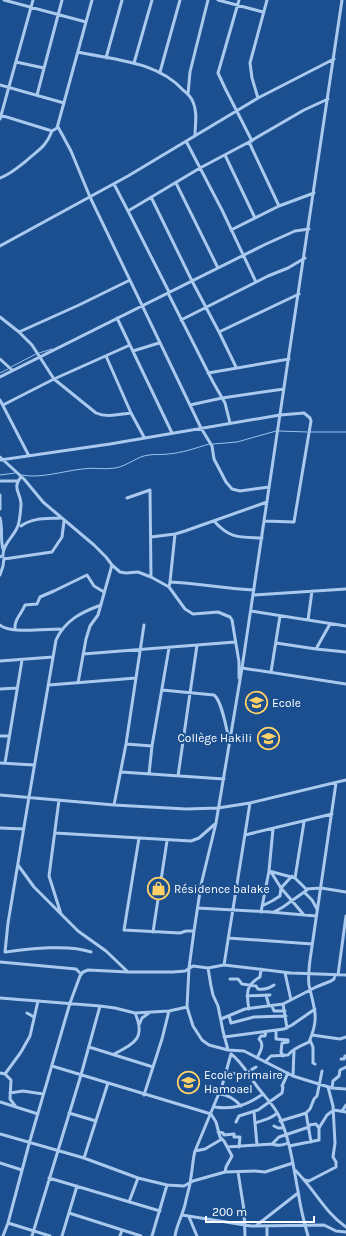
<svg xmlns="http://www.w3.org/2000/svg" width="346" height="1236" font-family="Karla,sans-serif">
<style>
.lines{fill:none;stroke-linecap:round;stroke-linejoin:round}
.stream{stroke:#9cc4f0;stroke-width:1}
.minor{stroke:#a9c9ee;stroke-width:3}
.labels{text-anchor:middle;stroke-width:4;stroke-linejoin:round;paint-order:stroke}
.poi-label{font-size:12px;fill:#fff;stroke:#1b4f8f;text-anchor:start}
</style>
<rect width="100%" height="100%" fill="#1b4f8f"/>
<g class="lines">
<path class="stream" d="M 39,353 L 52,349
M 11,367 L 36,354
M 0,373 L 8,369
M 279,431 L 307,432
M 311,432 L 346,432
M 213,444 L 237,442 L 276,431
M 0,475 L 15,473
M 22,475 C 39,479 64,471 82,469 C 93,467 104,470 115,468 C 128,466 137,456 149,455 C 155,454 162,455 168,454 C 182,453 196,448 209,444"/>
<path class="minor" d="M 4,0 L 86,22
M 218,0 L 263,12
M 239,0 L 218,73 L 225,88 L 252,141
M 342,0 L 242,668 L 216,823 L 201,885 L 194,931 L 189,968 L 187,1007 L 193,1026 L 202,1040 L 209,1045 L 228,1050 L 244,1051 L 293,1076 L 309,1081 L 332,1088 L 346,1089
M 78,52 C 114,60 157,61 183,90 C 187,93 191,97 193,102 C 198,113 195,124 195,135
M 106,58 L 122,0
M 16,62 L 44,68
M 134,63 L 152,0
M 160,72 L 180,0
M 0,85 L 64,103
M 188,94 L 190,72 L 208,0
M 37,95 L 62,0
M 258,98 L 252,78 L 250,63 L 267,0
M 0,115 L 52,131 L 57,128 L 92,0
M 0,119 L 33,0
M 58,127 L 71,151 L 90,197 L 201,428 L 212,446 L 214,459 L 226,482 L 232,489 L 240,491 L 269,487
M 186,141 L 222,210 L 256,282
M 249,142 L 279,206
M 225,155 L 255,218
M 0,178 C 11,174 17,168 26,161 C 38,150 46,147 52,131
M 176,183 L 218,268
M 114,184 L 128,211
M 151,197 L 192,281 L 219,332 L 236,367
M 231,230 L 279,206 L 314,193
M 0,246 L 128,176 L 258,98 L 334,59
M 169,292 L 128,211 L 200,168 L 249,142 L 304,110 L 328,99
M 168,293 L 213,382 L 225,403 L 230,423
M 0,317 L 19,332 L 32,345 L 54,379 L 96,413 C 107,418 120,414 131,413
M 117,318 L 172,433
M 181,320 L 268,276 L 288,268 L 305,258
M 19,332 L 79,305 L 130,280
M 219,332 L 299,294
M 133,351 L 159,343
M 106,356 L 131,413 L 144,437
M 0,359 L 12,370
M 208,373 L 289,359
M 0,377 L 266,244 L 295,231 L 309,229
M 0,400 L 29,456
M 3,405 L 54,379 L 130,345
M 190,405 L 222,398 L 284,389
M 0,457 L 24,479 L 43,502 L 94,545 L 106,557 L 112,565 L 120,572 L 126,573 L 138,572 L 151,577 L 169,587 L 185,609 L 193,614 L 218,612 L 230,617 L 232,620 L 239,662 L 239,678
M 0,460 L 110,444 L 280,415 L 304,413 L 310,418 L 311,421 L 294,522 L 265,521
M 0,481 L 18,481
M 0,495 L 0,509
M 127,498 L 150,490 L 151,577
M 0,518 C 3,529 0,539 3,549
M 214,521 C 230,539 239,537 262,538
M 21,526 C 34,517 47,519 61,518
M 151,537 L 175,534 L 185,531 L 267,502
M 0,557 L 3,555 C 3,542 17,535 19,522 C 20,516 21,509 21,503 C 20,492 12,488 21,477
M 4,559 L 52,552 L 62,537 L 64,521
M 0,575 L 3,566 L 4,558
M 170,582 L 175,534
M 169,587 L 170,582 C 198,583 226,589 254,590
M 254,595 L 346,589
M 251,611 L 346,626
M 308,620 L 312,591
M 0,625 C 10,634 46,629 60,629
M 15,630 C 14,619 21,615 25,605 L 37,604 L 40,597 L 54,591 L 87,575 L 94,586 L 104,592
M 276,643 L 316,649 L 346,652
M 316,649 L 330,624
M 83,654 L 235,642
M 0,661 L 53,657
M 242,668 L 346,684
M 271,672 L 280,616
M 78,683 L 86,639 L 90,626 L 98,615 L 112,565
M 49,685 L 136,678
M 0,689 L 17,688
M 162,690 L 214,695 C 222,701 226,728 229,739
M 0,736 L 9,736
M 126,744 L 152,746
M 0,763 L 34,765
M 5,763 L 22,660
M 121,772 L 224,779
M 149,774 L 152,746 L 169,648
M 178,776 L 197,645
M 0,795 L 114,805 L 186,809 L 218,808 L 250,803 L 346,780
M 59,800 L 49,876 L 61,914
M 114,805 L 126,744 L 144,625
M 0,828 L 24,829
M 55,833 L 191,841 L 199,838 L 215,824
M 245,835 L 332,814
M 139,838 L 124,930 L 180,933 L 186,931 L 194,931
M 18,865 L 34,887 L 78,931 L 106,951 L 128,972
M 269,871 L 295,878 L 306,889 L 321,888 L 346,892
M 271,872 L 281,888 L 304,915
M 295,878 L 304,822
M 304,892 L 312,900 L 317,909
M 262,906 L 272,901 L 280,896 L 281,888 L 292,876
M 198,908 L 270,912 L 316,916
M 261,912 L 269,871 L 273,829
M 274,912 L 283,907 L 307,890
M 153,932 L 167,841
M 228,938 L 312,944
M 91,952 C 68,944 29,949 5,952 L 8,923 L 29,797 L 56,640 C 65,620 82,612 101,605
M 0,962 L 76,969 L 81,974
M 224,965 L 250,803
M 208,968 L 211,986 L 213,995 L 218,1006 L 223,1031 L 228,1050
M 285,973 L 291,1000
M 338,975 L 346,916
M 230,979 L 238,979 L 242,984 L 256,986 L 258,989 C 264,990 268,989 274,985
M 266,995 L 269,1006
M 247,996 L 270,995
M 0,998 L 100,1006 L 115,1008 L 135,1013 L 169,1011 L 187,1007
M 283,1004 L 287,1028
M 272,1006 L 274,1011 L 285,1011
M 249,1009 C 246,993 246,985 260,977 L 261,969
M 27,1013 L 34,1017
M 229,1016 L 231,1023 L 254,1017 L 286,1016
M 221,1019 L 245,1009 L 283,1004 L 316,987 L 331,981 L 334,979 L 335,975
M 139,1025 L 142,1018 L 149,1013
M 276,1031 L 276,1039 L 288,1040 L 288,1042 L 282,1043 L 281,1052 L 283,1056
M 312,1035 L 340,1039 L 346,1037
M 224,1037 L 284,1029 L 292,1025 L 315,1009
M 310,1040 L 313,1047 L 313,1063 L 315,1064
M 89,1047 L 153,1067
M 114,1054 C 135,1043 146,1038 135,1013
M 231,1054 C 242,1062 248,1074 256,1085 C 263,1095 272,1103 278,1114 C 290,1138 293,1165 298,1191 C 300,1205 304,1222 308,1236
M 257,1058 C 260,1052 265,1045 259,1039 L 261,1036 L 265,1036 L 266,1032
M 341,1059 L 344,1059 L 345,1056 L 346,1056
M 265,1062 L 271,1056 L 288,1055 C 292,1049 302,1045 309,1042 C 320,1017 314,1009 309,985 C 308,977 309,968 310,960 L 336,783
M 52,1066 L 211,1114 L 216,1122 L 220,1137 L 224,1141 L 232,1156 L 226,1167 L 225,1172
M 0,1073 L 5,1074 L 11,1080 L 10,1099 L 16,1107
M 226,1073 L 244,1074 L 256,1067
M 5,1074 L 21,1052 L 30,1036 L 38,1001
M 293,1076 L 294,1050
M 332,1088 L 333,1081 L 339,1076 L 340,1070 L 346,1067
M 10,1093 L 23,1091 L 43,1094
M 220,1094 C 228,1095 235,1099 241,1106
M 144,1095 L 162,1039 L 169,1011
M 0,1102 L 38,1114
M 215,1107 C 234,1110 247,1105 263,1094
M 342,1111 L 346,1105
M 254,1112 L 257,1145
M 69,1113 L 96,1121
M 306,1113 L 311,1142
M 280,1121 L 300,1115 L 306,1113 L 310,1109 L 314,1099 L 317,1096 L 322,1071
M 236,1122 L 239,1116 L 258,1110 L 282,1093 L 283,1087 L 282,1086 L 288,1073
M 255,1123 C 263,1120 272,1119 277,1113
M 309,1125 L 316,1124 L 319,1128
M 274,1126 L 278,1128 L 283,1128
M 218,1132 L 223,1133 L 224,1135 L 234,1134 L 234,1137 L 240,1137 L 239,1147
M 0,1134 L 84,1158 L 138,1178 L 167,1185 L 184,1186 L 193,1181 L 225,1172 L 255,1171 L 265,1172 L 293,1163
M 272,1144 L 279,1137 L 309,1127
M 289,1146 L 319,1140 L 319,1128 L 327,1115 L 334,1110 L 346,1112
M 227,1147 L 272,1144 C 278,1146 282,1146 288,1143
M 195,1151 L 205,1149 L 222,1139
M 84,1158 L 108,1083
M 0,1163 L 22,1170
M 294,1169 C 313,1187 324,1212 346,1227
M 238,1172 L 244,1210 L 245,1236
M 49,1178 L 160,1211
M 305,1180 L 309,1181 L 336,1167 L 336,1162 L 333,1157 L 335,1143 L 333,1106 L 328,1087
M 129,1202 L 138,1178
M 69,1213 L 141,1236
M 182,1215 L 251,1226 L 324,1225 L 336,1231 L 346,1232
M 189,1217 L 197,1236
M 8,1223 L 50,1236
M 257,1225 L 298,1193
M 267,1226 L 267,1236
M 3,1236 L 8,1223 L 29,1144 L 70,1003 L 80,976 L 83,972 L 88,970 L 128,972 L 173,972 L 185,971 L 193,966 L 208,968 L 224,965 L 291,973 L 346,975
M 32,1236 L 81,1075 L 100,1006
M 62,1236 L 77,1186
M 120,1236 L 122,1230
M 152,1236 L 167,1185
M 175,1236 C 177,1223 184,1213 186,1200 C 189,1190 191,1180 192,1170 C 193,1163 193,1158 195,1151 L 222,1086 L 231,1054"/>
</g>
<defs>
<symbol id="school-ring" viewBox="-11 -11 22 22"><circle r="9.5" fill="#1b4f8f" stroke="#ffd166" stroke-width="1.5"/><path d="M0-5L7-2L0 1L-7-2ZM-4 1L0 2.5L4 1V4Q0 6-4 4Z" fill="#ffd166"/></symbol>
<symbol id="shop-ring" viewBox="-11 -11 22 22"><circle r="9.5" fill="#1b4f8f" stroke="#ffd166" stroke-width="1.5"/><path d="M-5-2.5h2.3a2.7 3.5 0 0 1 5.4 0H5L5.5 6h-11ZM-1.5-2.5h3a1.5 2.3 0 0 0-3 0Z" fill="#ffd166"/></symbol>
</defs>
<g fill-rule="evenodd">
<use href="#school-ring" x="244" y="690" width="25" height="25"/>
<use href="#school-ring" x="256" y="726" width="25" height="25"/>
<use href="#shop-ring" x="146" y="876" width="25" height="25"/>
<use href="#school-ring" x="176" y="1070" width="25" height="25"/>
</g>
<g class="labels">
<g class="poi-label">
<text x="272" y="707">Ecole</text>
<text x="252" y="742" text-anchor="end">Collège Hakili</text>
<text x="174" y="893">Résidence balake</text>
<text x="204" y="1079">Ecole primaire<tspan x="204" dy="14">Hamoael</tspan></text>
</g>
</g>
<path d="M206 1216v6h108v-6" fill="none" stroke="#ffffff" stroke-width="2"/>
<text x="212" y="1216" font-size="12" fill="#ffffff" stroke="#1b4f8f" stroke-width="3" paint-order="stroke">200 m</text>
</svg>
